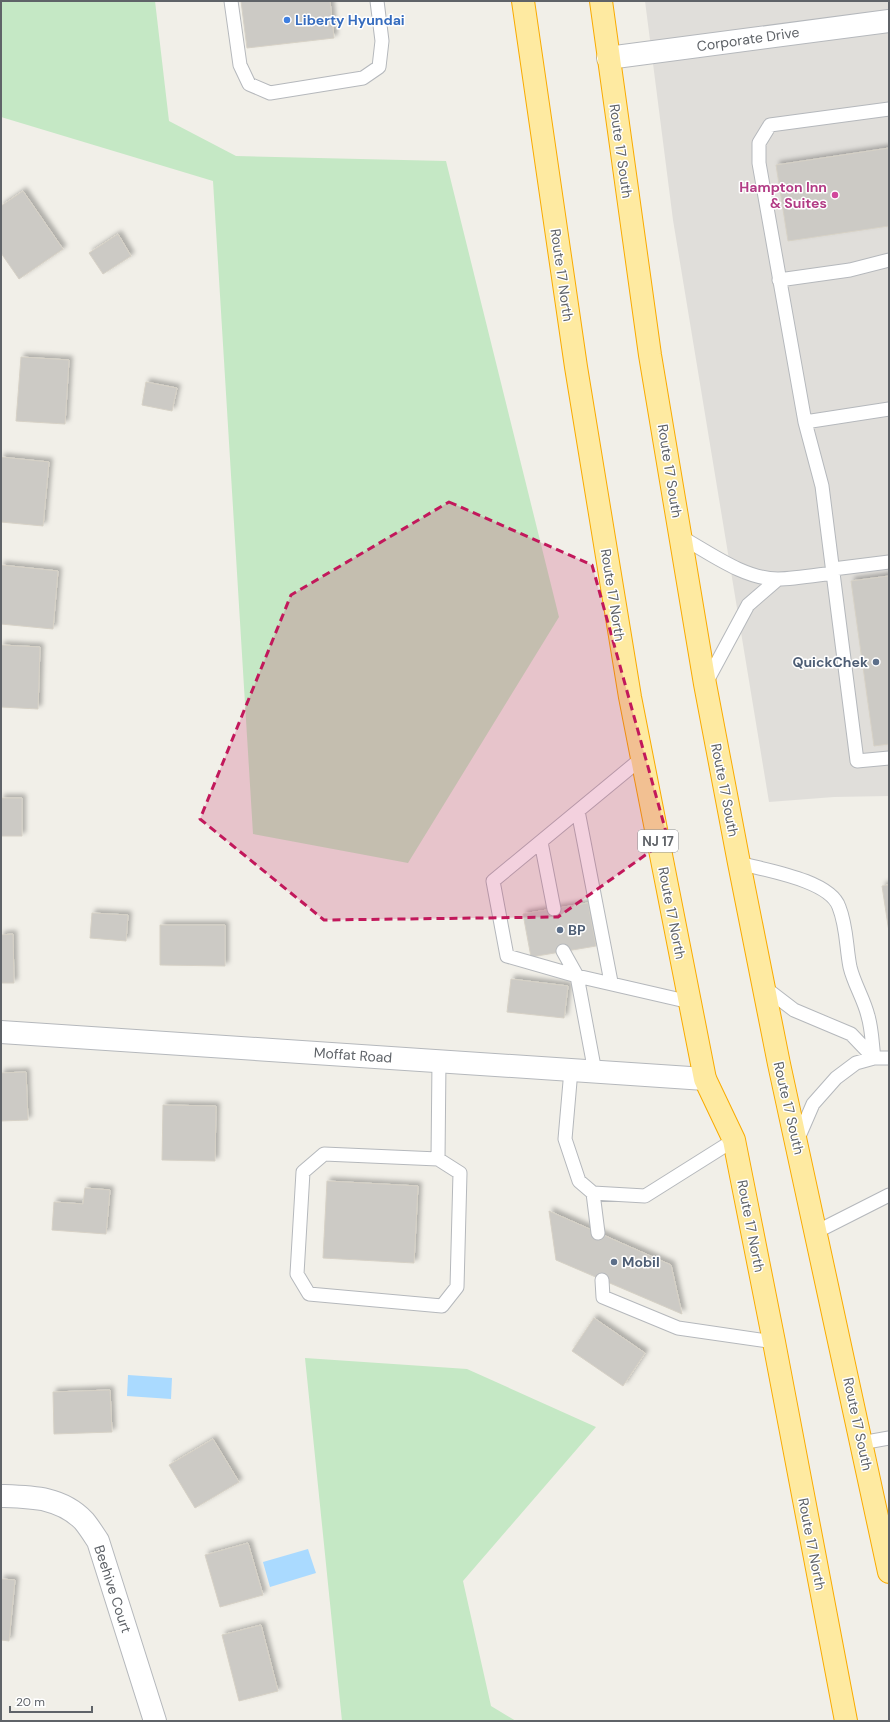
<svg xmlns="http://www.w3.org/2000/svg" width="890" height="1722" font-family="'DM Sans',sans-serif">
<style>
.industrial{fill:#e0deda}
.green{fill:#c5e8c5}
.water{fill:#aadaff}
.building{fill:#cccac5;stroke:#d6d1c6;filter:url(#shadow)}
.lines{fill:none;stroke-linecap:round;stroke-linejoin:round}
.service-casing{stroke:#b5b8bc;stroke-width:15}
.minor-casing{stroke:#b5b8bc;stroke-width:24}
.trunk-casing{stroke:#f9ab00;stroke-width:24}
.service{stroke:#fff;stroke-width:13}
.minor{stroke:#fff;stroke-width:22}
.trunk{stroke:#feeaa1;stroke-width:22}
.marked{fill:#c2185b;fill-opacity:0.2;stroke:#c2185b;stroke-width:3;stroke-dasharray:8 5;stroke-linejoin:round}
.shop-dot{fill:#3f7fe0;stroke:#fff;stroke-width:1.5}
.hotel-dot{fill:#d1479c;stroke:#fff;stroke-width:1.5}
.service-dot{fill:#5c6f8a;stroke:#fff;stroke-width:1.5}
.labels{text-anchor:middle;stroke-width:3;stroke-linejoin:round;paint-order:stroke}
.shield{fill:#fff;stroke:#8f9295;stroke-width:1}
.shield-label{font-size:13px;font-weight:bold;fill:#5f6368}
.shop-label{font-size:14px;font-weight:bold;fill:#366cbe;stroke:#fff;text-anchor:start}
.street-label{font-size:14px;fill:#5f6368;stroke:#fff}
.hotel-label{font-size:14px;font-weight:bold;fill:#b23c85;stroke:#fff;text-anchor:end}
.service-label{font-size:14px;font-weight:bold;fill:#4e5e75;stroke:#fff;text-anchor:start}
</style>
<defs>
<filter id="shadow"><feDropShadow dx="3.5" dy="-3.5" stdDeviation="2" flood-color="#0004"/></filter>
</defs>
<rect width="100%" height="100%" fill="#f1efe8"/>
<path class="industrial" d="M 645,1 L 889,1 L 889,796 L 834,797 L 769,802 L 673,220 Z"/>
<path class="green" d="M 1,1 L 155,1 L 169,121 L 236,156 L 446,161 L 559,617 L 408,863 L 253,834 L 213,181 L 1,117 Z
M 305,1358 L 467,1369 L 596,1427 L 463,1581 L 491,1706 L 516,1721 L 342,1721 Z"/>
<path class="water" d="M 128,1375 L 172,1378 L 171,1399 L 127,1396 Z
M 308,1549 L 316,1573 L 270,1587 L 263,1562 Z"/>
<path class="building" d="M 241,1 L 330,1 L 334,38 L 247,48 Z
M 889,148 L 889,226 L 788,241 L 776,165 Z
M 23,191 L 63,249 L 19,279 L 1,253 L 1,206 Z
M 118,234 L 131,256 L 103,274 L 89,253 Z
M 21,357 L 69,360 L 65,424 L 16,421 Z
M 146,382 L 177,388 L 172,411 L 142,405 Z
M 1,457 L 49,462 L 43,526 L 1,522 Z
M 1,565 L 58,571 L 53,629 L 1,624 Z
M 889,576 L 889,744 L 874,746 L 851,581 Z
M 1,645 L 40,647 L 38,709 L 1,707 Z
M 1,798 L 22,798 L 22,836 L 1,836 Z
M 889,885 L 889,932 L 882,886 Z
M 588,903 L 596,946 L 531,957 L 523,914 Z
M 92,913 L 128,915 L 126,941 L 90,938 Z
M 160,925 L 225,925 L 225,966 L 160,965 Z
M 13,934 L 14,983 L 1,983 L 1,935 Z
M 511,979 L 568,986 L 564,1018 L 507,1012 Z
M 26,1072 L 28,1120 L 1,1121 L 1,1073 Z
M 163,1105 L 216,1106 L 215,1161 L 162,1160 Z
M 327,1181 L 418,1186 L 414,1263 L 323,1258 Z
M 85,1188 L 110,1190 L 106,1234 L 52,1230 L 54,1202 L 83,1204 Z
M 549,1211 L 671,1265 L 682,1314 L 556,1260 Z
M 594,1318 L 645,1353 L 623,1386 L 572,1351 Z
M 110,1390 L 112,1432 L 54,1434 L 53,1392 Z
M 213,1439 L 239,1482 L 195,1508 L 169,1465 Z
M 248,1543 L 263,1595 L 220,1607 L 205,1555 Z
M 1,1579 L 15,1580 L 9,1641 L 1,1640 Z
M 261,1625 L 278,1691 L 239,1701 L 222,1635 Z"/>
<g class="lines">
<defs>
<path id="service" d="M 231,1 L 240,65 L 249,84 L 270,93 L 363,78 L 379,67 L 382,41 L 377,1
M 779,280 L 850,270 L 889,260
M 805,422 L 889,409
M 681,537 C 710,553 744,579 778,579 C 794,579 817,575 833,573 L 857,761 L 889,758
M 833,569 L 889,562
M 833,573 L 822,486 L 805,422 L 759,163 L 759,143 L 770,125 L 889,109
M 706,683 L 748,605 L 778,579
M 642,758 L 493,881 L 507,956 L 577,976 L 690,1002
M 578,811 L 611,982
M 541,842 L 554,909
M 739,863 C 764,870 830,880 839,907 C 847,927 846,947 850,967 C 854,984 864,999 868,1016 C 872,1029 872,1044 874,1058
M 563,951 L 577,976 L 595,1072
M 764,987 L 794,1010 L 851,1034 L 874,1058
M 571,1070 L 565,1139 L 579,1181 L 593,1193 L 645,1196 L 734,1140
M 797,1141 L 813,1104 L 836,1078 L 856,1063 L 874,1058 L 889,1058
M 438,1159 L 324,1154 L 303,1172 L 297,1274 L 309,1294 L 442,1306 L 457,1287 L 460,1173 L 438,1159 L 439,1061
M 593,1193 L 598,1233
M 816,1232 L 889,1195
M 602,1280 L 603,1297 L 678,1328 L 774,1342
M 861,1443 L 889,1438"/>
<path id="minor" d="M 608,58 L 889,21
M 1,1032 L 705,1079
M 1,1496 C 32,1497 61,1497 84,1521 C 89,1527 94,1535 98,1541 L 155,1721"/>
<path id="trunk" d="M 523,1 L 576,367 L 630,697 L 705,1079 L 734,1140 L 774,1342 L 846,1721
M 601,1 L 650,355 L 705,684 L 739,863 L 779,1064 L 889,1572"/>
</defs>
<use href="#service" class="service-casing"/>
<use href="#minor" class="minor-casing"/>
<use href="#trunk" class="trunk-casing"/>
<use href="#service" class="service"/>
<use href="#minor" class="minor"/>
<use href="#trunk" class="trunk"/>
</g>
<path class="marked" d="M 449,502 L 592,565 L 668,839 L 558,917 L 324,920 L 200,819 L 291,595 Z"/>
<circle class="shop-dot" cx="287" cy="20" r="4"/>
<circle class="hotel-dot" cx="835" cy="195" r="4"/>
<g class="service-dot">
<circle cx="876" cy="662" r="4"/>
<circle cx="560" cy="930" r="4"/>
<circle cx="614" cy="1262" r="4"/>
</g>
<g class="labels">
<rect class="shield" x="638" y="830" width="40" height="22" rx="3"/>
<g class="shield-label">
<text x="658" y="846">NJ 17</text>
</g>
<g class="shop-label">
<text x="295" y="25">Liberty Hyundai</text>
</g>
<g class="street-label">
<text transform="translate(748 39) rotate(-8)" y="5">Corporate Drive</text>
<text transform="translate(621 151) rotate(82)" y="5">Route 17 South</text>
<text transform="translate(562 275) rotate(82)" y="5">Route 17 North</text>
<text transform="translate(670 471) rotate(81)" y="5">Route 17 South</text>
<text transform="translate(613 595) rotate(81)" y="5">Route 17 North</text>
<text transform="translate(725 790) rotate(79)" y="5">Route 17 South</text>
<text transform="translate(672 913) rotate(79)" y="5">Route 17 North</text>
<text transform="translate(353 1055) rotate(4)" y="5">Moffat Road</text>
<text transform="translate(789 1108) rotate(77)" y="5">Route 17 South</text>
<text transform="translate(751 1226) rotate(79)" y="5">Route 17 North</text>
<text transform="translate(858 1424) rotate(78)" y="5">Route 17 South</text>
<text transform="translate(812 1544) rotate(79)" y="5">Route 17 North</text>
<text transform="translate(113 1589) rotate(72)" y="5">Beehive Court</text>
</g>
<g class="hotel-label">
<text x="827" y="192">Hampton Inn<tspan x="827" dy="16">&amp; Suites</tspan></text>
</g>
<g class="service-label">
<text x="868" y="667" text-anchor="end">QuickChek</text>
<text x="568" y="935">BP</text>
<text x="622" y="1267">Mobil</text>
</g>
</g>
<rect width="890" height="1722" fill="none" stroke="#5f6368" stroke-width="4"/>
<path d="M10 1706v6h82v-6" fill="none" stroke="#5f6368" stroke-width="2"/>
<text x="16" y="1706" font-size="12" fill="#5f6368" stroke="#ffffff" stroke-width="3" paint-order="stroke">20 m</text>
</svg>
